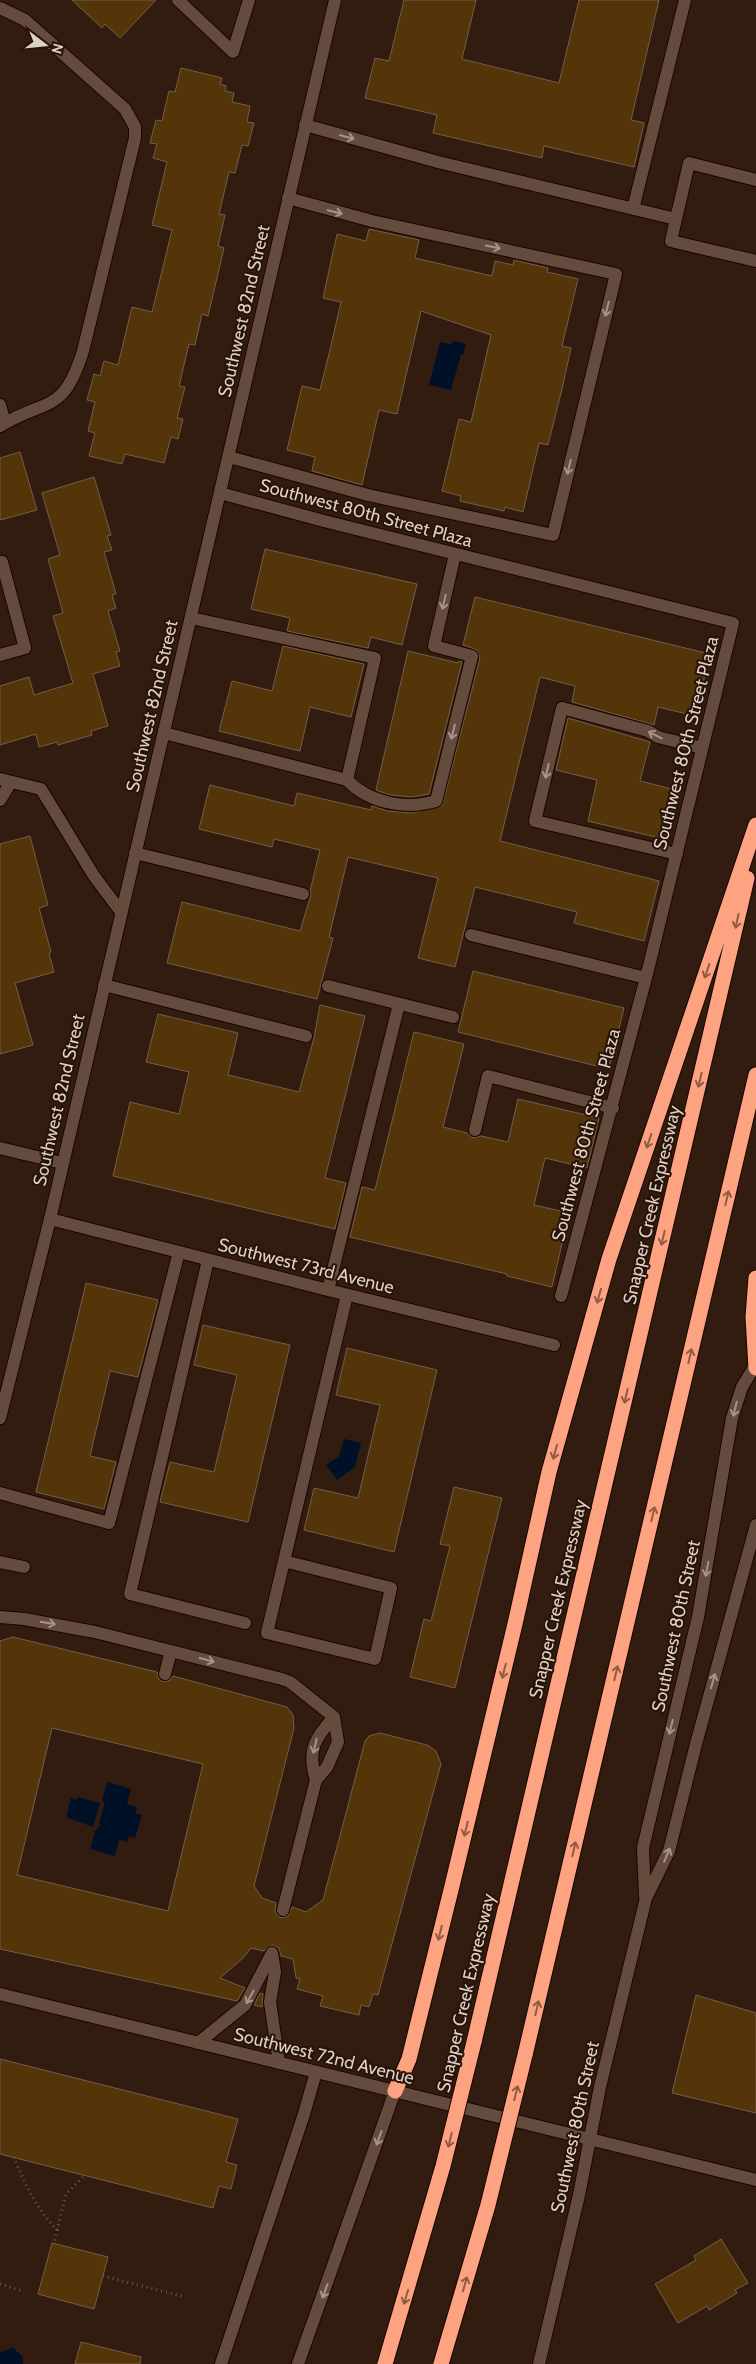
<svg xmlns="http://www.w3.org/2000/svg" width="756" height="2364" font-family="Cabin,sans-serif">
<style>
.water{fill:#001026}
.building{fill:#543409;stroke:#725f4a;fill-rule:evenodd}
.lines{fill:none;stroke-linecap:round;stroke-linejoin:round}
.service-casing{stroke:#190600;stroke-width:14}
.minor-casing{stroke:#190600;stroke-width:14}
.tertiary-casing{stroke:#190600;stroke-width:14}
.motorway-casing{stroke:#190600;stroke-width:17}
.path{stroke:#6b574d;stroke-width:3;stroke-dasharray:1 4;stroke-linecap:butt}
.service{stroke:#644b3d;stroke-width:12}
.minor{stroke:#644b3d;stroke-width:12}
.tertiary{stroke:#644b3d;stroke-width:12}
.motorway{stroke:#fda381;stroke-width:15}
.motorway-bridge-casing{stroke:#190600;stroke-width:17;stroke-linecap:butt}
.motorway-bridge{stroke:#fda381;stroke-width:15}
.oneway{stroke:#a79489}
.oneway2{stroke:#925b44}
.labels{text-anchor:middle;stroke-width:4;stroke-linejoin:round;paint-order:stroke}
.street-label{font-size:18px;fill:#decfc7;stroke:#281307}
</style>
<rect width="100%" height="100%" fill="#321c10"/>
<path class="water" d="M 453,341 L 466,344 L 463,355 L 461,354 L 451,390 L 429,385 L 440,342 L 451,344 Z
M 344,1439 L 361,1443 L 355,1467 L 337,1480 L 326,1465 L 339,1456 Z
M 107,1782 L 131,1789 L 127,1804 L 137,1807 L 135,1813 L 142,1815 L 135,1838 L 129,1836 L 127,1842 L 119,1840 L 115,1856 L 90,1849 L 95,1831 L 101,1824 L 99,1823 L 105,1802 L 102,1801 Z
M 77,1797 L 100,1803 L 93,1827 L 66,1817 L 71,1798 L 76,1800 Z
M 13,2348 L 23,2357 L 23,2364 L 0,2364 L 0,2352 Z"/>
<path class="building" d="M 72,0 L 156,0 L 120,38 L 105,24 L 102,28 Z
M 404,0 L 476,0 L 462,59 L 559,83 L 579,0 L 659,0 L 631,120 L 644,123 L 634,167 L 544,146 L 542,158 L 433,133 L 437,115 L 365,98 L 375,58 L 389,61 Z
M 181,68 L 222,78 L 220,84 L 226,86 L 225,91 L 234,93 L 232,102 L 250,106 L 247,122 L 254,123 L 248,146 L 242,145 L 235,173 L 229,172 L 219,214 L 225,215 L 218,246 L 224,248 L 213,295 L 208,316 L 202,314 L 195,345 L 189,344 L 179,386 L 185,387 L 177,418 L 183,419 L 178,439 L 171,437 L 164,463 L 125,454 L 122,464 L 89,456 L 95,433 L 88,431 L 95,402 L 87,400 L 94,374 L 100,376 L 104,361 L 118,365 L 132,307 L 152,312 L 172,230 L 152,225 L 167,162 L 153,158 L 157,144 L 150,143 L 156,120 L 162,121 L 169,91 L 175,92 Z
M 369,229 L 419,240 L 415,258 L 492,276 L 495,261 L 513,265 L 514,260 L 548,268 L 547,272 L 578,279 L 562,346 L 571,348 L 562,389 L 548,445 L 539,443 L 523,512 L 505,507 L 504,511 L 460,501 L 461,496 L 442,491 L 459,419 L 471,422 L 491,335 L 421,311 L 397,414 L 379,410 L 362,485 L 312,471 L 315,457 L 287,450 L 302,386 L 320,390 L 329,354 L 341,302 L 323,298 L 337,234 L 366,241 Z
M 20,452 L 37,510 L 0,520 L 0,458 Z
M 94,477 L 111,535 L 107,536 L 112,550 L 104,552 L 116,594 L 112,595 L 116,608 L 108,611 L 120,651 L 116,652 L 120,666 L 93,674 L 108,726 L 91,731 L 92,735 L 58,745 L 57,742 L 39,747 L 36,734 L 0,745 L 0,686 L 29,677 L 34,695 L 73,683 L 53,616 L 63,613 L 48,559 L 60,555 L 42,493 Z
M 265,549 L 417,584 L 402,645 L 371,637 L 368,648 L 287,631 L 290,618 L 251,609 Z
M 475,597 L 710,654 L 695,716 L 658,707 L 654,725 L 572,702 L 575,686 L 540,677 L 500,841 L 659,881 L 644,941 L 574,923 L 577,912 L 475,887 L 455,967 L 418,958 L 438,878 L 348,857 L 329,937 L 333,938 L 317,999 L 167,963 L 182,902 L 300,931 L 311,895 L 310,891 L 320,850 L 274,839 L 272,847 L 199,829 L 210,785 L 294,806 L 297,793 L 371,810 L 372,806 L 387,811 L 413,813 L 442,806 L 480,658 L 477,650 L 463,645 Z
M 283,646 L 364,664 L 351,717 L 310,707 L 300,751 L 219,731 L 232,681 L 272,691 Z
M 408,651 L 458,663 L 459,661 L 462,662 L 429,794 L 412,797 L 390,795 L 376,790 Z
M 568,718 L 650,742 L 640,781 L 680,791 L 668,840 L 588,821 L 597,780 L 556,770 Z
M 30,836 L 48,905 L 39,908 L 51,952 L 49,953 L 54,972 L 15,983 L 33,1045 L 0,1054 L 0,844 Z
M 473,971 L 624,1008 L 609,1069 L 458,1032 Z
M 320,1005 L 365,1016 L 325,1178 L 346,1183 L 335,1229 L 113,1176 L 130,1102 L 179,1114 L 189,1072 L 146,1062 L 158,1014 L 238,1033 L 228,1075 L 299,1092 L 314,1038 Z
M 414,1032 L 464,1044 L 443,1127 L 467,1133 L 473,1138 L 481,1136 L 508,1142 L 518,1099 L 599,1118 L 587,1168 L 545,1158 L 534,1205 L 569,1213 L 552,1287 L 507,1276 L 507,1274 L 350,1237 L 362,1187 L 375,1190 Z
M 86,1283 L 158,1300 L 138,1377 L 110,1371 L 90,1456 L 116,1462 L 104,1509 L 36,1492 Z
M 203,1325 L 290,1345 L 248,1522 L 160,1502 L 170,1462 L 214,1472 L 237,1375 L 194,1365 Z
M 347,1348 L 437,1370 L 394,1552 L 304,1530 L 314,1488 L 358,1498 L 380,1405 L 336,1395 Z
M 454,1487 L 502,1498 L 455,1688 L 410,1677 L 424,1619 L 431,1621 L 450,1546 L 440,1544 Z
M 13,1637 L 157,1672 L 159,1679 L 163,1682 L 170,1680 L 173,1676 L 287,1707 L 293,1715 L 294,1728 L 254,1886 L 262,1898 L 276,1903 L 275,1912 L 281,1918 L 288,1916 L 292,1907 L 306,1912 L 323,1900 L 365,1741 L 369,1736 L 380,1733 L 427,1745 L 436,1751 L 441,1764 L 378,1995 L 373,1994 L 369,2007 L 361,2005 L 359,2015 L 320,2006 L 323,1996 L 297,1989 L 300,1979 L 296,1978 L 293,1959 L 281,1956 L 279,1948 L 272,1945 L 264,1951 L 251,1948 L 243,1958 L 220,1978 L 245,1988 L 237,2001 L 0,1949 L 0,1641 ZM 52,1728 L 203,1764 L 168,1911 L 17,1875 Z
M 260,1993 L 263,1994 L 262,2007 L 254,2005 Z
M 696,1995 L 756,2013 L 756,2113 L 672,2093 Z
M 0,2059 L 238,2119 L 226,2162 L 237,2165 L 231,2189 L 219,2186 L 213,2208 L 0,2154 Z
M 721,2239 L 748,2283 L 735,2290 L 737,2293 L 709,2310 L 707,2306 L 678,2323 L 655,2284 L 696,2260 L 694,2256 Z
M 52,2243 L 108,2257 L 94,2309 L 38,2294 Z
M 81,2342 L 141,2357 L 140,2364 L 75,2364 Z"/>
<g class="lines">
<defs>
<path id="service" d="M 178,0 L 233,52 L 249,0
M 0,8 L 25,20 L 125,109 L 135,127 L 135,138 L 83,351 C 63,415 48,397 0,426
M 305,125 L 438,162 L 676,219 L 671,241 L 756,261
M 633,209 L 685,0
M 676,219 L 689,163 L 756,180
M 0,405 L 5,423
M 229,457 L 368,495 L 553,535 L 616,274 L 372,221 L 288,198
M 0,562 L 2,562 L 25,648 L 0,655
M 0,779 L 41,789 L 94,876 L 121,912
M 0,800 L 11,782
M 0,1148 L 62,1163
M 208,1260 L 130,1594 L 245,1623
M 0,1493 L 109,1523 L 179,1252
M 284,1561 L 391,1588 L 375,1659 L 267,1633 L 347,1295
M 0,1562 L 24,1567
M 0,1617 L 24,1619 L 95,1632 L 282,1679 L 290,1682 L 334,1717 L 338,1742 L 327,1767 L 316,1780 L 283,1910
M 165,1674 L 171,1651
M 316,1780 C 307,1751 314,1739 334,1717
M 272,1953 L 275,1972 L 270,2002 L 279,2063
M 198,2043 L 245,2005 L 272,1953
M 221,2364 L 304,2114 L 316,2072"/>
<path id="minor" d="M 220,493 L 324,521 L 733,623 L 647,974 L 561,1296
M 164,733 L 347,780 L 375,658 L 191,618
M 347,780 C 369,803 406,810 436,801 L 472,656 L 434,646 L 455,554
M 135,853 L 303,894
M 677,854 L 535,821 L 562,708 L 648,731 L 658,737 L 702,748
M 471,935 L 646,978
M 104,985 L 306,1036
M 328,986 L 453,1017
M 475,1130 L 488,1076 L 613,1108
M 50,1219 L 328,1290 L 554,1345
M 328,1290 L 399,1004"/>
<path id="tertiary" d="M 0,1418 L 50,1219 L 335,0
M 645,1896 L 643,1848 L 698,1617 L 732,1418 L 742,1387 L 756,1364
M 0,1994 L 756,2180
M 298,2364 L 395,2091
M 539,2364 L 579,2195 L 600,2087 L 646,1898 L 669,1851 L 696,1744 L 756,1525"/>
<path id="motorway" d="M 756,1278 L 753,1317 L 756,1368
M 474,2042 L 747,878
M 525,2055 L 756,1075
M 395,2091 L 409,2059 L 452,1886 L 515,1624 L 549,1472 L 609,1259 L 756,825"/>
</defs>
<use href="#service" class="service-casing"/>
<use href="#minor" class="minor-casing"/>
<use href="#tertiary" class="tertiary-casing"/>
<use href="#motorway" class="motorway-casing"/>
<path class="path" d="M 14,2157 C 25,2185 37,2209 57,2230 L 54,2243
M 57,2230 L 66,2194 L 85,2175
M 103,2276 L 185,2297
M 0,2284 L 23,2291"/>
<use href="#service" class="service"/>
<use href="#minor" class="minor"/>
<use href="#tertiary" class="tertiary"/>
<use href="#motorway" class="motorway"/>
<defs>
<path id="motorway-bridge" d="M 385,2364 L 443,2166 L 474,2042
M 441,2364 L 488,2205 L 525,2055"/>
</defs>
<use href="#motorway-bridge" class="motorway-bridge-casing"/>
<use href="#motorway-bridge" class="motorway-bridge"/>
</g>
<defs><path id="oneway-shaft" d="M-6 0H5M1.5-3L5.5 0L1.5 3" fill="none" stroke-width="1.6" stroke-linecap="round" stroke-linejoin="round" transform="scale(1.25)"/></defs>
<g class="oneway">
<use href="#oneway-shaft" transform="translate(347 137) rotate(16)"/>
<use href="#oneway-shaft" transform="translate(335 212) rotate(13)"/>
<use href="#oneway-shaft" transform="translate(493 247) rotate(12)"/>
<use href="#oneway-shaft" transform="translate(607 309) rotate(104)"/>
<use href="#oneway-shaft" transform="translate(569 467) rotate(104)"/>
<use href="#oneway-shaft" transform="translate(444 602) rotate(103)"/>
<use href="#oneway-shaft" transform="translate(453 732) rotate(104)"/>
<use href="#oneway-shaft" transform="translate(655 735) rotate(-153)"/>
<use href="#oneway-shaft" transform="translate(547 771) rotate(103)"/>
<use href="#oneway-shaft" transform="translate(735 1409) rotate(104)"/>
<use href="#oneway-shaft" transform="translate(707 1569) rotate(101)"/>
<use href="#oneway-shaft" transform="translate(48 1623) rotate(10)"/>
<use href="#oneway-shaft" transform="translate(207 1660) rotate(15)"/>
<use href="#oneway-shaft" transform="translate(713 1681) rotate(-74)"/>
<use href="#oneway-shaft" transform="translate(671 1727) rotate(104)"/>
<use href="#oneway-shaft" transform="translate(315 1746) rotate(103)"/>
<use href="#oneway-shaft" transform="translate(667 1855) rotate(-67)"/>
<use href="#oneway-shaft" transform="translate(250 1997) rotate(119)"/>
<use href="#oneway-shaft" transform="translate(379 2138) rotate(110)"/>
<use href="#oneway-shaft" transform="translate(325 2291) rotate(110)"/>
</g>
<g class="oneway2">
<use href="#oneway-shaft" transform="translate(737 921) rotate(103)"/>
<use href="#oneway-shaft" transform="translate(707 971) rotate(109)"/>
<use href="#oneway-shaft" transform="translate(700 1080) rotate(103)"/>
<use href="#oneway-shaft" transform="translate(649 1141) rotate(109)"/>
<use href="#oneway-shaft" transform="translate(727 1198) rotate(-77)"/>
<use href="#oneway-shaft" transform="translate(663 1238) rotate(103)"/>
<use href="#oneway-shaft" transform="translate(599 1296) rotate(106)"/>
<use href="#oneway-shaft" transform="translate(690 1356) rotate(-77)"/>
<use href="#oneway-shaft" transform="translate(626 1396) rotate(103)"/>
<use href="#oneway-shaft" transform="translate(555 1452) rotate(106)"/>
<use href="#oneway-shaft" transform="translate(653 1514) rotate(-77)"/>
<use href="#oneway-shaft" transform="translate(504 1671) rotate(104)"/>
<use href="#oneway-shaft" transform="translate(616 1673) rotate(-77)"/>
<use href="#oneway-shaft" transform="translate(466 1829) rotate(104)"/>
<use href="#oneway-shaft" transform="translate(574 1849) rotate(-77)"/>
<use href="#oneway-shaft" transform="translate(440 1933) rotate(104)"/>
<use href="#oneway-shaft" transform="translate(537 2008) rotate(-77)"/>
<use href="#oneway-shaft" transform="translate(516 2093) rotate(-76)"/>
<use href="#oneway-shaft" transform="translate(450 2140) rotate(104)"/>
<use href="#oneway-shaft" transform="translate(465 2284) rotate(-74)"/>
<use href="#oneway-shaft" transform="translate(406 2297) rotate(107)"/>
</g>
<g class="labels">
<g class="street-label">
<text transform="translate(244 311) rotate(-77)" y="6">Southwest 82nd Street</text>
<text transform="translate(366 513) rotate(15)" y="6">Southwest 80th Street Plaza</text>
<text transform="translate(152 706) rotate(-77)" y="6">Southwest 82nd Street</text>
<text transform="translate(686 743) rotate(-76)" y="6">Southwest 80th Street Plaza</text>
<text transform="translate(59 1100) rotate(-77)" y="6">Southwest 82nd Street</text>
<text transform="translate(586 1135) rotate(-75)" y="6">Southwest 80th Street Plaza</text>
<text transform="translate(652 1205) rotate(-77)" y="6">Snapper Creek Expressway</text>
<text transform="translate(306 1266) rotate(14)" y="6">Southwest 73rd Avenue</text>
<text transform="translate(558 1599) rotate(-77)" y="6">Snapper Creek Expressway</text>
<text transform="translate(676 1626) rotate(-78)" y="6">Southwest 80th Street</text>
<text transform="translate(466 1993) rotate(-77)" y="6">Snapper Creek Expressway</text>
<text transform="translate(324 2056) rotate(14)" y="6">Southwest 72nd Avenue</text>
<text transform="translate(575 2127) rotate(-78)" y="6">Southwest 80th Street</text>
</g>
</g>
<g transform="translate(45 45) rotate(106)" stroke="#281307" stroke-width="4" paint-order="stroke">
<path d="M0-4L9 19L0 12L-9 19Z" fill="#decfc7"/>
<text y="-8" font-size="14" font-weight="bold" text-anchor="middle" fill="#decfc7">N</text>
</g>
</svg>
